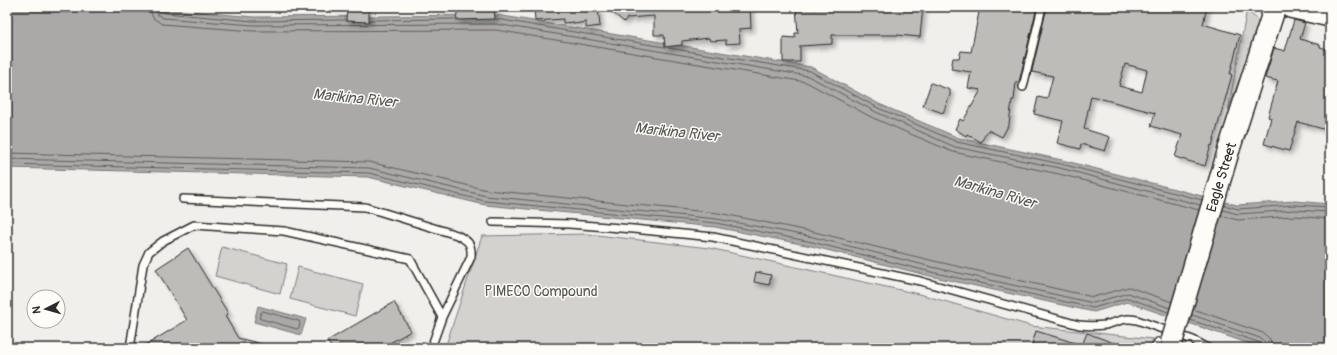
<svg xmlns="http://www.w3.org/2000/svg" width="1337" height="355" font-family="Pangolin,sans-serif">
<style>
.green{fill:#d3d2cf;stroke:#7f7e7d}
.water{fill:#aaa9a7;stroke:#777775}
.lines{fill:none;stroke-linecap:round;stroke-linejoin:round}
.shore{stroke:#5e5d5d;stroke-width:1}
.building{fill:#bdbcb8;stroke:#2b2b2b;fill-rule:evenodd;filter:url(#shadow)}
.lane-casing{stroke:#2b2b2b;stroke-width:10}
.secondary-casing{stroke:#2b2b2b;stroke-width:24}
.lane{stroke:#fdfcf7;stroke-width:7}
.secondary{stroke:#fdfcf7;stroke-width:21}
.secondary-bridge-casing{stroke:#2b2b2b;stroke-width:24;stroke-linecap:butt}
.secondary-bridge{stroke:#fdfcf7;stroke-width:21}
.labels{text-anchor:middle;stroke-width:3;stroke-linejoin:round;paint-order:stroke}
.street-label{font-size:14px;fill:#2b2b2b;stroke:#fdfcf7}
.park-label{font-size:14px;fill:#555554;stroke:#fdfcf7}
.water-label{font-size:15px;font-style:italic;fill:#575756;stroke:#fdfcf7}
</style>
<defs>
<filter id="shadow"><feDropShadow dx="3.5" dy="3.5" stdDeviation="2" flood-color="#0004"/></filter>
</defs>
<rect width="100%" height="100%" fill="#f0efeb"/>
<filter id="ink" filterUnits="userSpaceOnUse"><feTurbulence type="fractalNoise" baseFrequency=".025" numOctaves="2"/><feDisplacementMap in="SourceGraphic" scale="8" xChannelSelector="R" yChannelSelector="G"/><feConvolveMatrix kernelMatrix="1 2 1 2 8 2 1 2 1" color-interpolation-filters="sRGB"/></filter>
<g filter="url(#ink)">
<path class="green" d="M 1247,9 L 1261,24 L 1228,110 Z
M 588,234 L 709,248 L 923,295 L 1031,326 L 1153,339 L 1149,348 L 445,348 L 482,236 Z
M 222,247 L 287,264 L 280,294 L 215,276 Z
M 298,267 L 363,284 L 355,316 L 290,299 Z"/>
<path class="water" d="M 26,7 L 142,7 L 254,17 L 497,15 L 811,67 L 879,104 L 959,138 L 1062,160 L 1237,205 L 1295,201 L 1330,204 L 1330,348 L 1262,348 L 1127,302 L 1094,312 L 930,276 L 811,246 L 715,227 L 485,205 L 368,177 L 7,168 L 7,9 Z
M 258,306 L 306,319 L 301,335 L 254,322 Z"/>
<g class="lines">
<path class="shore" d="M 149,7 L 153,18 L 162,24 L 253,31 L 496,30 L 806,82 L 873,118 L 953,152 L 1059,174 L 1199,210
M 155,7 L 157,14 L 163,18 L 253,25 L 496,24 L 808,76 L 876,112 L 955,147 L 1060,168 L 1200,205
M 160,7 L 161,11 L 165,13 L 253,21 L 345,20
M 496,19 L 664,47
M 370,20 L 455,19
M 668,48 L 810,71 L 878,108 L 957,142 L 1061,164 L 1202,200
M 7,153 L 369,162 L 487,190 L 718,213 L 814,232 L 934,261 L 1093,297 L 1129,287 L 1172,302
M 7,159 L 369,168 L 486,196 L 717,219 L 813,237 L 932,267 L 1093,303 L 1128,293 L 1170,308
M 7,164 L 369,173 L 485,201 L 716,223 L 812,242 L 931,272 L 1093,308 L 1128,298 L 1168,312
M 1224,205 L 1238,209 L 1295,205 L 1330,207
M 1223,210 L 1238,214 L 1295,210 L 1330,212
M 1221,216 L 1238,220 L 1295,216 L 1330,219
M 1193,309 L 1263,333 L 1270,339 L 1272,348
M 263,311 L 299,321 L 300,323 L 299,328 L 297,329 L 261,319 L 259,318 L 261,313 Z
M 1192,315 L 1260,338 L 1265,342 L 1266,348
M 1190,320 L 1258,342 L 1261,345 L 1261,348"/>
</g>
<path class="building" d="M 347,7 L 369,7 L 369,22 L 346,21 Z
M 458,7 L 494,7 L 495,19 L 456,20 Z
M 534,7 L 598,8 L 600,26 L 586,28 L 586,22 L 574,24 L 574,22 L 563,23 L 563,19 L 535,21 Z
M 606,7 L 750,7 L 751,28 L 739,29 L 740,43 L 726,44 L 726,40 L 710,41 L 709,38 L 682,41 L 682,45 L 665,47 L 664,35 L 654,35 L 654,16 L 627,18 L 624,22 Z
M 796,7 L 814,7 L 814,9 L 837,7 L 923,7 L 920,37 L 897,35 L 832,35 L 832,44 L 800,46 L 800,62 L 783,62 L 783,37 L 795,38 L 795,33 L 798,33 Z
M 980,7 L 996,7 L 996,9 L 1021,11 L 1022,7 L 1037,7 L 1019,82 L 1016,82 L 1014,100 L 1012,100 L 1009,124 L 1002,137 L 988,130 L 981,142 L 967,134 L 966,136 L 955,129 L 960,119 L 963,121 L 981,90 L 968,88 L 971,72 L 951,69 L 953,58 L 959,58 L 961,51 L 971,52 Z
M 1047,7 L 1207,7 L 1203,24 L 1240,35 L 1230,74 L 1232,75 L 1212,146 L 1211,145 L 1205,166 L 1175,157 L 1182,135 L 1151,126 L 1155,113 L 1091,96 L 1084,129 L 1110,137 L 1105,151 L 1081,144 L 1080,149 L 1057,143 L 1063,121 L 1034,114 L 1038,97 L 1047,99 L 1053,76 L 1032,72 L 1031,75 ZM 1125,64 L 1147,70 L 1142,92 L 1119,86 Z
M 1294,20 L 1305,23 L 1300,39 L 1320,45 L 1320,47 L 1330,50 L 1330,131 L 1298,122 L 1289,151 L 1264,144 L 1271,118 L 1268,117 L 1278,81 L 1265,78 L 1274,48 L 1285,51 Z
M 931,83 L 950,90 L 950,95 L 943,113 L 923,106 Z
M 188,248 L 228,313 L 225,316 L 238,338 L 262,344 L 261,348 L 141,348 L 187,320 L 156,269 Z
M 756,272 L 771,275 L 769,285 L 754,282 Z
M 394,302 L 411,331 L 381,348 L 332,348 L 327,341 Z
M 1036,331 L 1082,345 L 1087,333 L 1124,347 L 1031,348 Z"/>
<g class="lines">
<defs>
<path id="lane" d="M 1023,87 L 1042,7
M 183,199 L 365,207 L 457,235 C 468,241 472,243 471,257 L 442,317
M 493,222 L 569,224 L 633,229 L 713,237 L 920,281 L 1079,325 C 1088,326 1096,326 1105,325 C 1119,322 1122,317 1137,320 L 1193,340 L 1208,348
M 130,348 L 143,265 L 149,252 L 163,241 L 194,225 L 284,231 L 410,259 L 442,317 L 431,348
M 1155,348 L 1158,342"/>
<path id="secondary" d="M 1290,7 L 1330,16
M 1229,149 L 1275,7"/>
</defs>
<use href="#lane" class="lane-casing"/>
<use href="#secondary" class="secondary-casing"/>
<use href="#lane" class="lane"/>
<use href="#secondary" class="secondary"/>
<defs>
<path id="secondary-bridge" d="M 1172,341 L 1229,149"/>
</defs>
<use href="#secondary-bridge" class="secondary-bridge-casing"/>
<use href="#secondary-bridge" class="secondary-bridge"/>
</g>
</g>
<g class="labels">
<g class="street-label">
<text transform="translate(1221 177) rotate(-73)" y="5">Eagle Street</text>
</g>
<g class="park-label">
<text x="541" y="296">PIMECO Compound</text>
</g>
<g class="water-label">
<text transform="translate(355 98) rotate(6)" y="5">Marikina River</text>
<text transform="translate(677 132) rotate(6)" y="5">Marikina River</text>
<text transform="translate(995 192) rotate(16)" y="5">Marikina River</text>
</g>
</g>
<rect width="1337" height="355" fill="none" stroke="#fdfcf7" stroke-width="24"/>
<rect x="12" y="12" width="1313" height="331" fill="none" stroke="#2b2b2b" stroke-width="1.5" filter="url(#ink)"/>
<g transform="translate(46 309) rotate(264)"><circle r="19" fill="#fdfcf7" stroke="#a9a8a5"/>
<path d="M0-3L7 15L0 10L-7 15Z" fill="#2b2b2b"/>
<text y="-6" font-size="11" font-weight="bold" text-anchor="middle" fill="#2b2b2b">N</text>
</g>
</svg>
